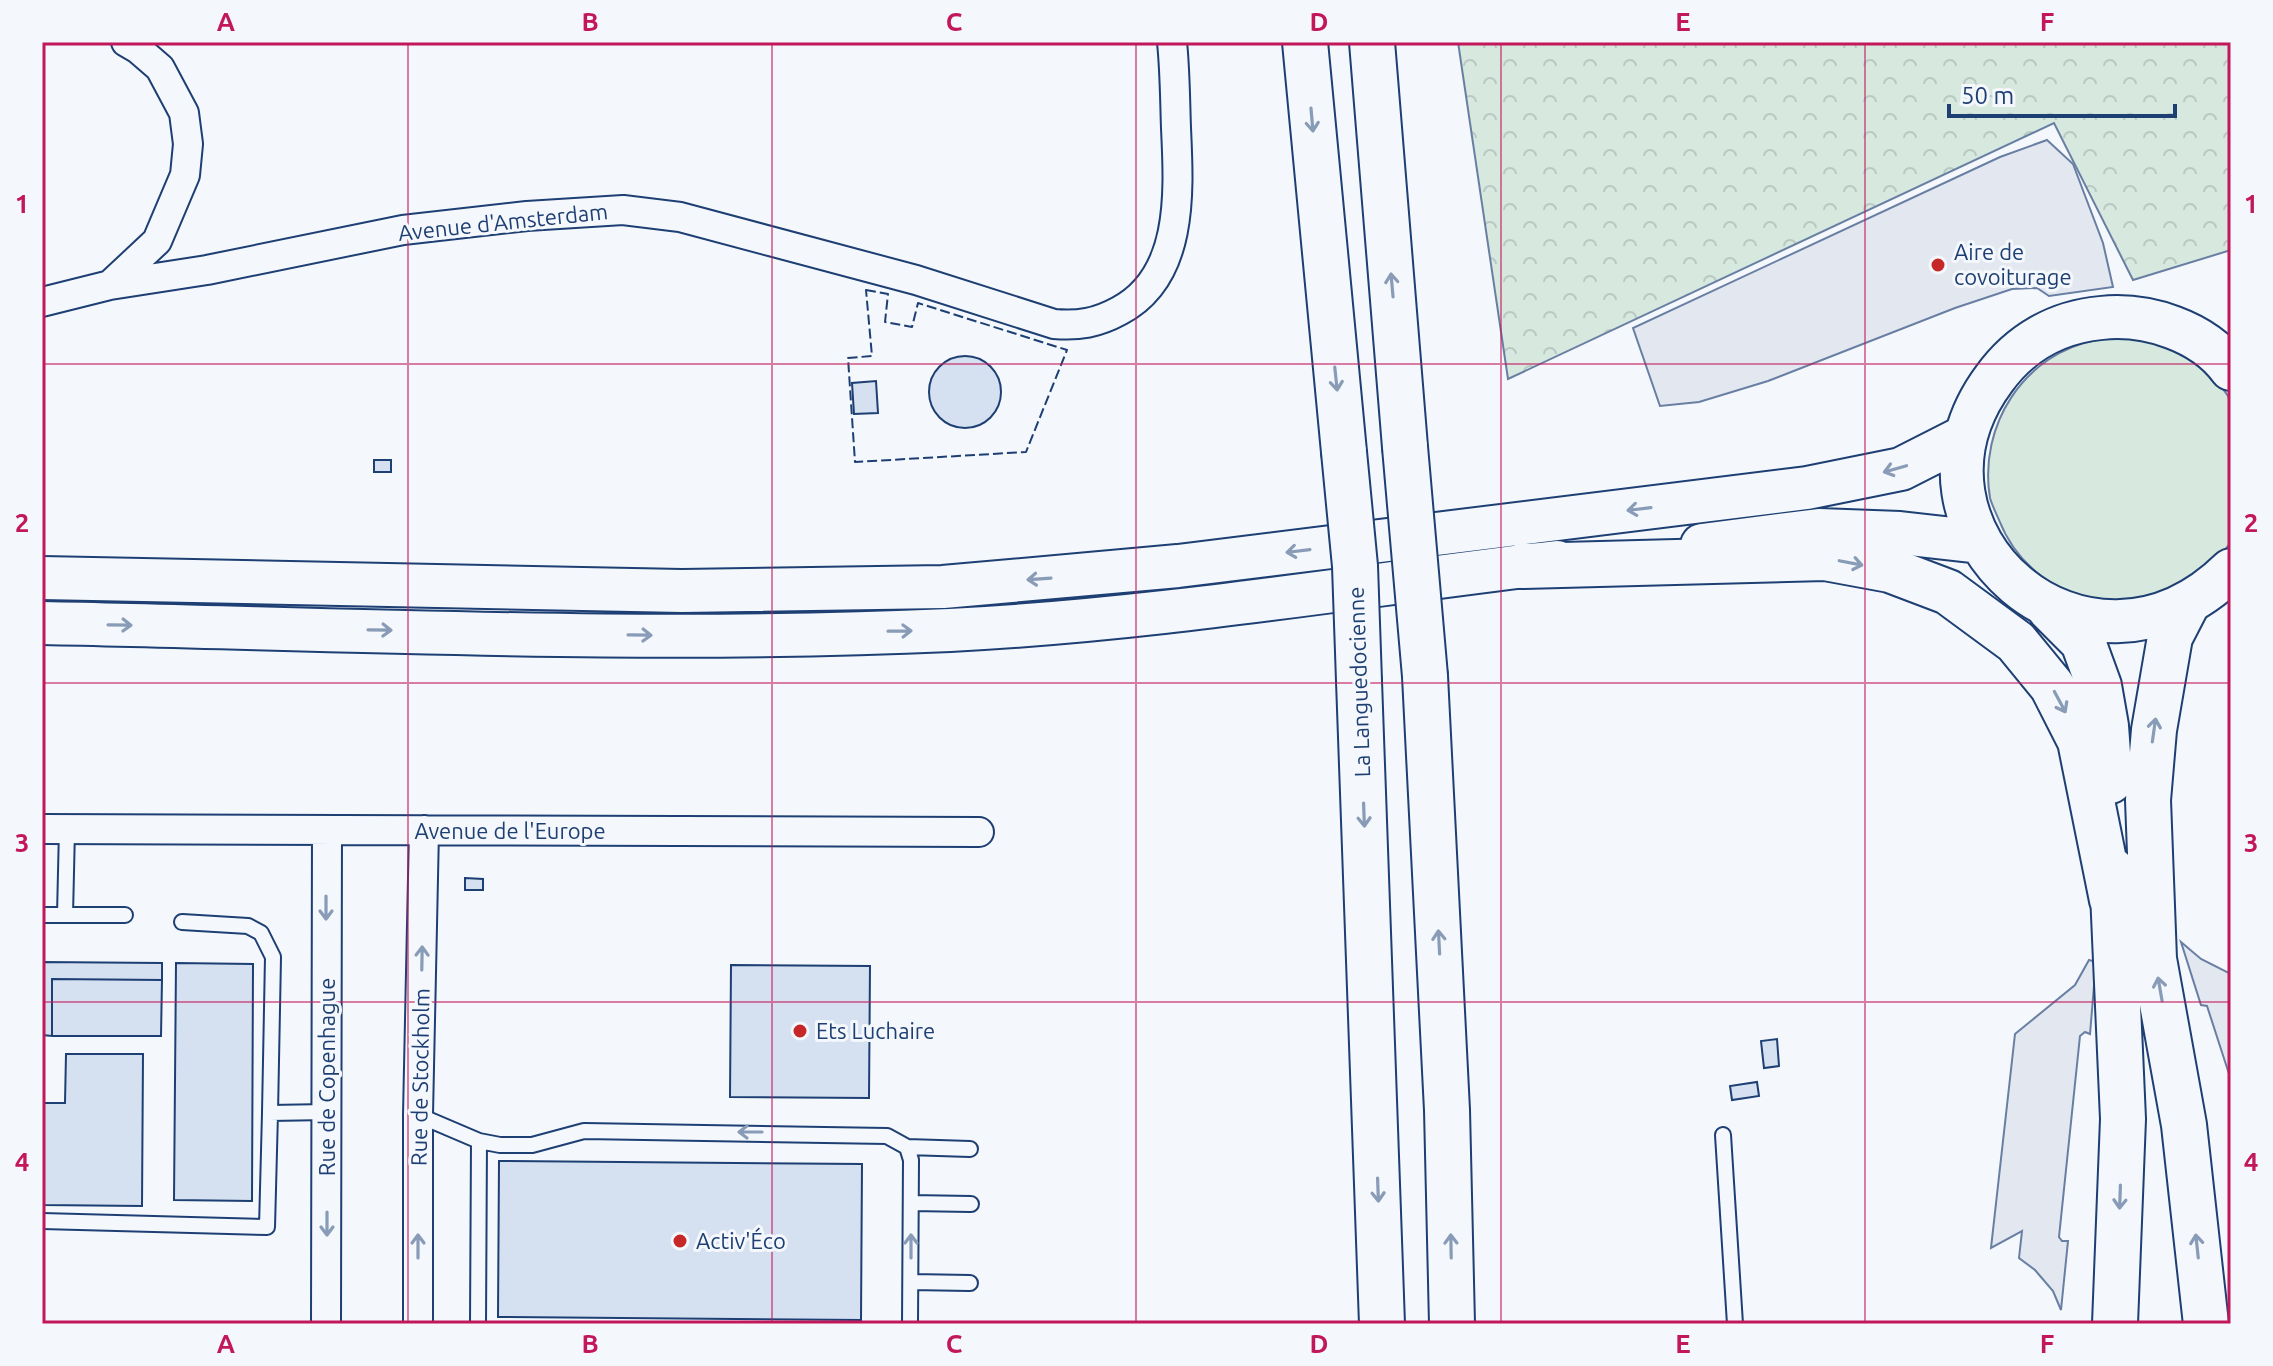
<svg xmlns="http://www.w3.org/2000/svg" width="2273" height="1366" font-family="Ubuntu,sans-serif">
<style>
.green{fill:#d7e8df;stroke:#687fa3;stroke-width:2}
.forest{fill:url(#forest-crowns);stroke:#687fa3;stroke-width:2}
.parking{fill:#e3e8f0;stroke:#687fa3;stroke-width:2}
.building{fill:#d5e0f0;stroke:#1d3f73;stroke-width:2}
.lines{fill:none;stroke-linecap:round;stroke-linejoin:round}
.service-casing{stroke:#1d3f73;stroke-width:18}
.minor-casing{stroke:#1d3f73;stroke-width:32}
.primary-casing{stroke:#1d3f73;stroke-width:46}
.motorway-casing{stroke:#1d3f73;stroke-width:48}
.service{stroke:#f4f7fb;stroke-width:14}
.minor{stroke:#f4f7fb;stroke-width:28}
.primary{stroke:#f4f7fb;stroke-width:42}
.motorway{stroke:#f4f7fb;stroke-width:44}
.motorway-bridge-casing{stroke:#1d3f73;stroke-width:48;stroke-linecap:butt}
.motorway-bridge{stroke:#f4f7fb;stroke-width:44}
.fence{stroke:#1d3f73;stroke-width:2;stroke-dasharray:10 4;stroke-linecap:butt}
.oneway{stroke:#889bb7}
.grid{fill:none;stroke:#c2185b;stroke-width:2;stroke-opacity:0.55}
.poi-dot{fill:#c62828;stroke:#f4f7fb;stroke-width:3}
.labels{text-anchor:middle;stroke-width:6;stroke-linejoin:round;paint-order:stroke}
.street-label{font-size:22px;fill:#1d3f73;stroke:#f4f7fb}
.poi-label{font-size:22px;fill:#1d3f73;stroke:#f4f7fb;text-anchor:start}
.neatline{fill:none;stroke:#c2185b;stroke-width:3}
.grid-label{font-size:26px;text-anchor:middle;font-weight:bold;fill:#c2185b}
</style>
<defs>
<pattern id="forest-crowns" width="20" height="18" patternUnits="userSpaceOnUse" patternTransform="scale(2)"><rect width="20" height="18" fill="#d7e8df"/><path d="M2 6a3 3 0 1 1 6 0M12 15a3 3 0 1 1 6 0" fill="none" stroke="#b8c8c3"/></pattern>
</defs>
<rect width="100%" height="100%" fill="#f4f7fb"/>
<path class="green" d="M 2139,338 C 2176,350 2207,361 2228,396 C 2232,402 2234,529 2231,540 C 2229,547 2221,554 2217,560 C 2199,582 2172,594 2145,600 C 2083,612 2022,578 1999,520 C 1996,513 1992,505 1990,498 C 1978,426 2024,353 2097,340 C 2110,337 2126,339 2139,338 Z"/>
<path class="forest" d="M 1458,42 L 2231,42 L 2231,250 L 2133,280 L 2054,123 L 1508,379 Z"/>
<path class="parking" d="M 2047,140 L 2073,164 L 2103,243 L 2113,287 L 2049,296 L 2037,288 L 2012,289 L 1955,308 L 1768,381 L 1699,402 L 1660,406 L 1633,328 L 2000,157 Z
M 2181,942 L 2201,959 L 2231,974 L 2231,1080 L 2207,1006 L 2201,1005 Z
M 2089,960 L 2096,962 L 2090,1034 L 2085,1032 L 2080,1036 L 2059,1237 L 2062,1241 L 2068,1241 L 2061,1310 L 2053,1291 L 2035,1270 L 2019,1258 L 2022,1231 L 1991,1248 L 2015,1034 L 2075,985 Z"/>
<path class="building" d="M929 392a36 36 0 1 1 72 0a36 36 0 1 1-72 0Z
M 876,381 L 878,413 L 854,414 L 852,383 Z
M 374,460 L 391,460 L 391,472 L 374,472 Z
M 465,878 L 483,879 L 483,890 L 465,890 Z
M 42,962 L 162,963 L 162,980 L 52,979 L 52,1036 L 42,1035 Z
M 176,963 L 253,964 L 252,1201 L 174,1200 Z
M 731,965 L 870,966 L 869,1098 L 730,1097 Z
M 52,979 L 162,980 L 161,1036 L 52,1036 Z
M 1777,1039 L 1779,1066 L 1764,1068 L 1761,1041 Z
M 66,1054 L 143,1054 L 142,1206 L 42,1205 L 42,1103 L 65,1103 Z
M 1757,1082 L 1759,1096 L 1732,1100 L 1730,1086 Z
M 499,1161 L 862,1164 L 861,1320 L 498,1317 Z"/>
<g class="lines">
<defs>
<path id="service" d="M 42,915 L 125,915
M 65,915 L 67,829
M 182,922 L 248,926 L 261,933 L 273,957 L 270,1113
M 418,1115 L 479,1141 L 500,1145 L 532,1145 L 584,1131 L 887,1136 L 907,1147 L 911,1160 L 910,1324
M 1723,1135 L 1735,1324
M 907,1147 L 970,1149
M 911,1203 L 971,1204
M 42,1221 L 267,1227 L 270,1113 L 327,1112
M 911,1282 L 970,1283
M 478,1324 L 479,1141"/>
<path id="minor" d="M 110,285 L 207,270 L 403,230 L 527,216 L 623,210 L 680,217 L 916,280 L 1054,324 C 1079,326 1097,323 1119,311 C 1184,277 1179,192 1176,128 C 1175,100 1175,71 1172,42
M 42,302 L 110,285 L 157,241 L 185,175 L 188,144 L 184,113 L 160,68 L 138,49 L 126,42
M 42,829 L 979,832
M 326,1324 L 327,830
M 418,1324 L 418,1115 L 424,830"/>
<path id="primary" d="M 2231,369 C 2203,331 2147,313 2101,318 C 2057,322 2020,343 1994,379 C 1882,530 2086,712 2231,570
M 1702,545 L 1819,530 L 1900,533 L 1980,542
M 42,578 L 682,591 L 943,587 L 1178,566 L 1807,488 L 1901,469 L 1966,436
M 42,623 C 344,629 648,644 950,630 C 1153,620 1355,586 1557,562"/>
<path id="motorway" d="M 1305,42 L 1344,452
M 1372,42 L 1405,447
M 1522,566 L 1825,558 L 1890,570 L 1948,592 L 2016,642 L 2052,686 L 2080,741 L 2112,900
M 2186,606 L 2170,637 L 2154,730 L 2148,800 L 2154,959 L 2184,1125 L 2206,1324
M 2050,609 L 2083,642 L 2099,686 L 2106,726 L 2110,781
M 1425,676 L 1447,1110 L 1452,1324
M 1359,681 L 1382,1324
M 2112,870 L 2123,1119 L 2115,1324"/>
</defs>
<use href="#service" class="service-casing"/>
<use href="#minor" class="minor-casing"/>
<use href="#primary" class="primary-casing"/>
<use href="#motorway" class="motorway-casing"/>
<use href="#service" class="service"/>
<use href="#minor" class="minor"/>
<use href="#primary" class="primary"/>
<use href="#motorway" class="motorway"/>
<defs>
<path id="motorway-bridge" d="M 1405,447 L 1425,676
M 1344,452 L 1355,566 L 1359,681"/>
</defs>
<use href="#motorway-bridge" class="motorway-bridge-casing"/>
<use href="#motorway-bridge" class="motorway-bridge"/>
<path class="fence" d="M 866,290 L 888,294 L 885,322 L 912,327 L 918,303 L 1067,350 L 1026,452 L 855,462 L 848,358 L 872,356 Z"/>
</g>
<defs><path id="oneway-shaft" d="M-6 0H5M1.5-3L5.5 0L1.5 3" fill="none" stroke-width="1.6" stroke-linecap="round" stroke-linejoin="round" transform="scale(2)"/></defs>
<g class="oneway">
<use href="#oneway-shaft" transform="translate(1312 120) rotate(85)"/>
<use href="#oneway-shaft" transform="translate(1392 285) rotate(-95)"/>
<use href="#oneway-shaft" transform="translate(1336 379) rotate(84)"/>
<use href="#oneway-shaft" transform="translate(1895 469) rotate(164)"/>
<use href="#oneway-shaft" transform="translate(1639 509) rotate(173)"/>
<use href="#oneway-shaft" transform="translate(1298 551) rotate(173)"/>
<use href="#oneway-shaft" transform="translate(1851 563) rotate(11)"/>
<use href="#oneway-shaft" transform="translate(1039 579) rotate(176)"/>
<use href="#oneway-shaft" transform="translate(120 625) rotate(1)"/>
<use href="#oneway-shaft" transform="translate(380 630) rotate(1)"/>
<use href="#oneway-shaft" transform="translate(900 631) rotate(-1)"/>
<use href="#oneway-shaft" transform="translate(640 635) rotate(1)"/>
<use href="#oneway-shaft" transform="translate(2060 702) rotate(62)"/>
<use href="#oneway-shaft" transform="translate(2154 730) rotate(-82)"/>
<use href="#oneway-shaft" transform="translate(1364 815) rotate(88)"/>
<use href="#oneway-shaft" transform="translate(326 908) rotate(90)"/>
<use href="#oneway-shaft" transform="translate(1439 942) rotate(-93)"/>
<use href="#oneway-shaft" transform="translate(422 958) rotate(-89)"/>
<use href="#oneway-shaft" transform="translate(2160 989) rotate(-100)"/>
<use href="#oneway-shaft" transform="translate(750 1132) rotate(-180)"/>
<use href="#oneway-shaft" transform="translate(1378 1190) rotate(88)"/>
<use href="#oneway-shaft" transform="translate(2120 1197) rotate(92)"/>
<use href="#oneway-shaft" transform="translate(327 1224) rotate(90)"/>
<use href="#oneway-shaft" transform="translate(418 1246) rotate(-90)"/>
<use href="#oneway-shaft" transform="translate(911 1246) rotate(-90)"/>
<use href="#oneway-shaft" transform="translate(1451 1246) rotate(-91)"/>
<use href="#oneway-shaft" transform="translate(2197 1246) rotate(-96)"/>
</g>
<path class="grid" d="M 408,42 L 408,1324M 772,42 L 772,1324M 1136,42 L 1136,1324M 1501,42 L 1501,1324M 1865,42 L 1865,1324M 42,364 L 2231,364M 42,683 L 2231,683M 42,1002 L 2231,1002"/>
<g class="poi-dot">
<circle cx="1938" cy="265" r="8"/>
<circle cx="800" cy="1031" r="8"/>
<circle cx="680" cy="1241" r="8"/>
</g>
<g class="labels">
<g class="street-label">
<text transform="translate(503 222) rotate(-6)" y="8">Avenue d'Amsterdam</text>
<text transform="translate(1359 682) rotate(-92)" y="8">La Languedocienne</text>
<text x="510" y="839">Avenue de l'Europe</text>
<text transform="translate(327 1077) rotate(-90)" y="8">Rue de Copenhague</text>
<text transform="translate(420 1077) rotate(-89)" y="8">Rue de Stockholm</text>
</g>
<g class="poi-label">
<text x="1954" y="260">Aire de<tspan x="1954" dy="25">covoiturage</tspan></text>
<text x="816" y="1039">Ets Luchaire</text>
<text x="696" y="1249">Activ'Éco</text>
</g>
</g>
<rect width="2273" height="1366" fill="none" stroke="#f4f7fb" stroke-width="88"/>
<path d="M1949 104v12h226v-12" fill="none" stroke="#1d3f73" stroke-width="4"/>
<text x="1961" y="104" font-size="24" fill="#1d3f73" stroke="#f4f7fb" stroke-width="6" paint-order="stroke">50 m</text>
<rect x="44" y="44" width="2185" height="1278" class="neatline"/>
<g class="grid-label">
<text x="226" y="31">A</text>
<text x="590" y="31">B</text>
<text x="954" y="31">C</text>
<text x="1319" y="31">D</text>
<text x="1683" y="31">E</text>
<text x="2047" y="31">F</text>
<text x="22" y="213">1</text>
<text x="2251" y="213">1</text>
<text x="22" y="532">2</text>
<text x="2251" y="532">2</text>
<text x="22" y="852">3</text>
<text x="2251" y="852">3</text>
<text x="22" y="1171">4</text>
<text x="2251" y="1171">4</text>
<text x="226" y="1353">A</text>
<text x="590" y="1353">B</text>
<text x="954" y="1353">C</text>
<text x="1319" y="1353">D</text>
<text x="1683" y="1353">E</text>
<text x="2047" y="1353">F</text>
</g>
</svg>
